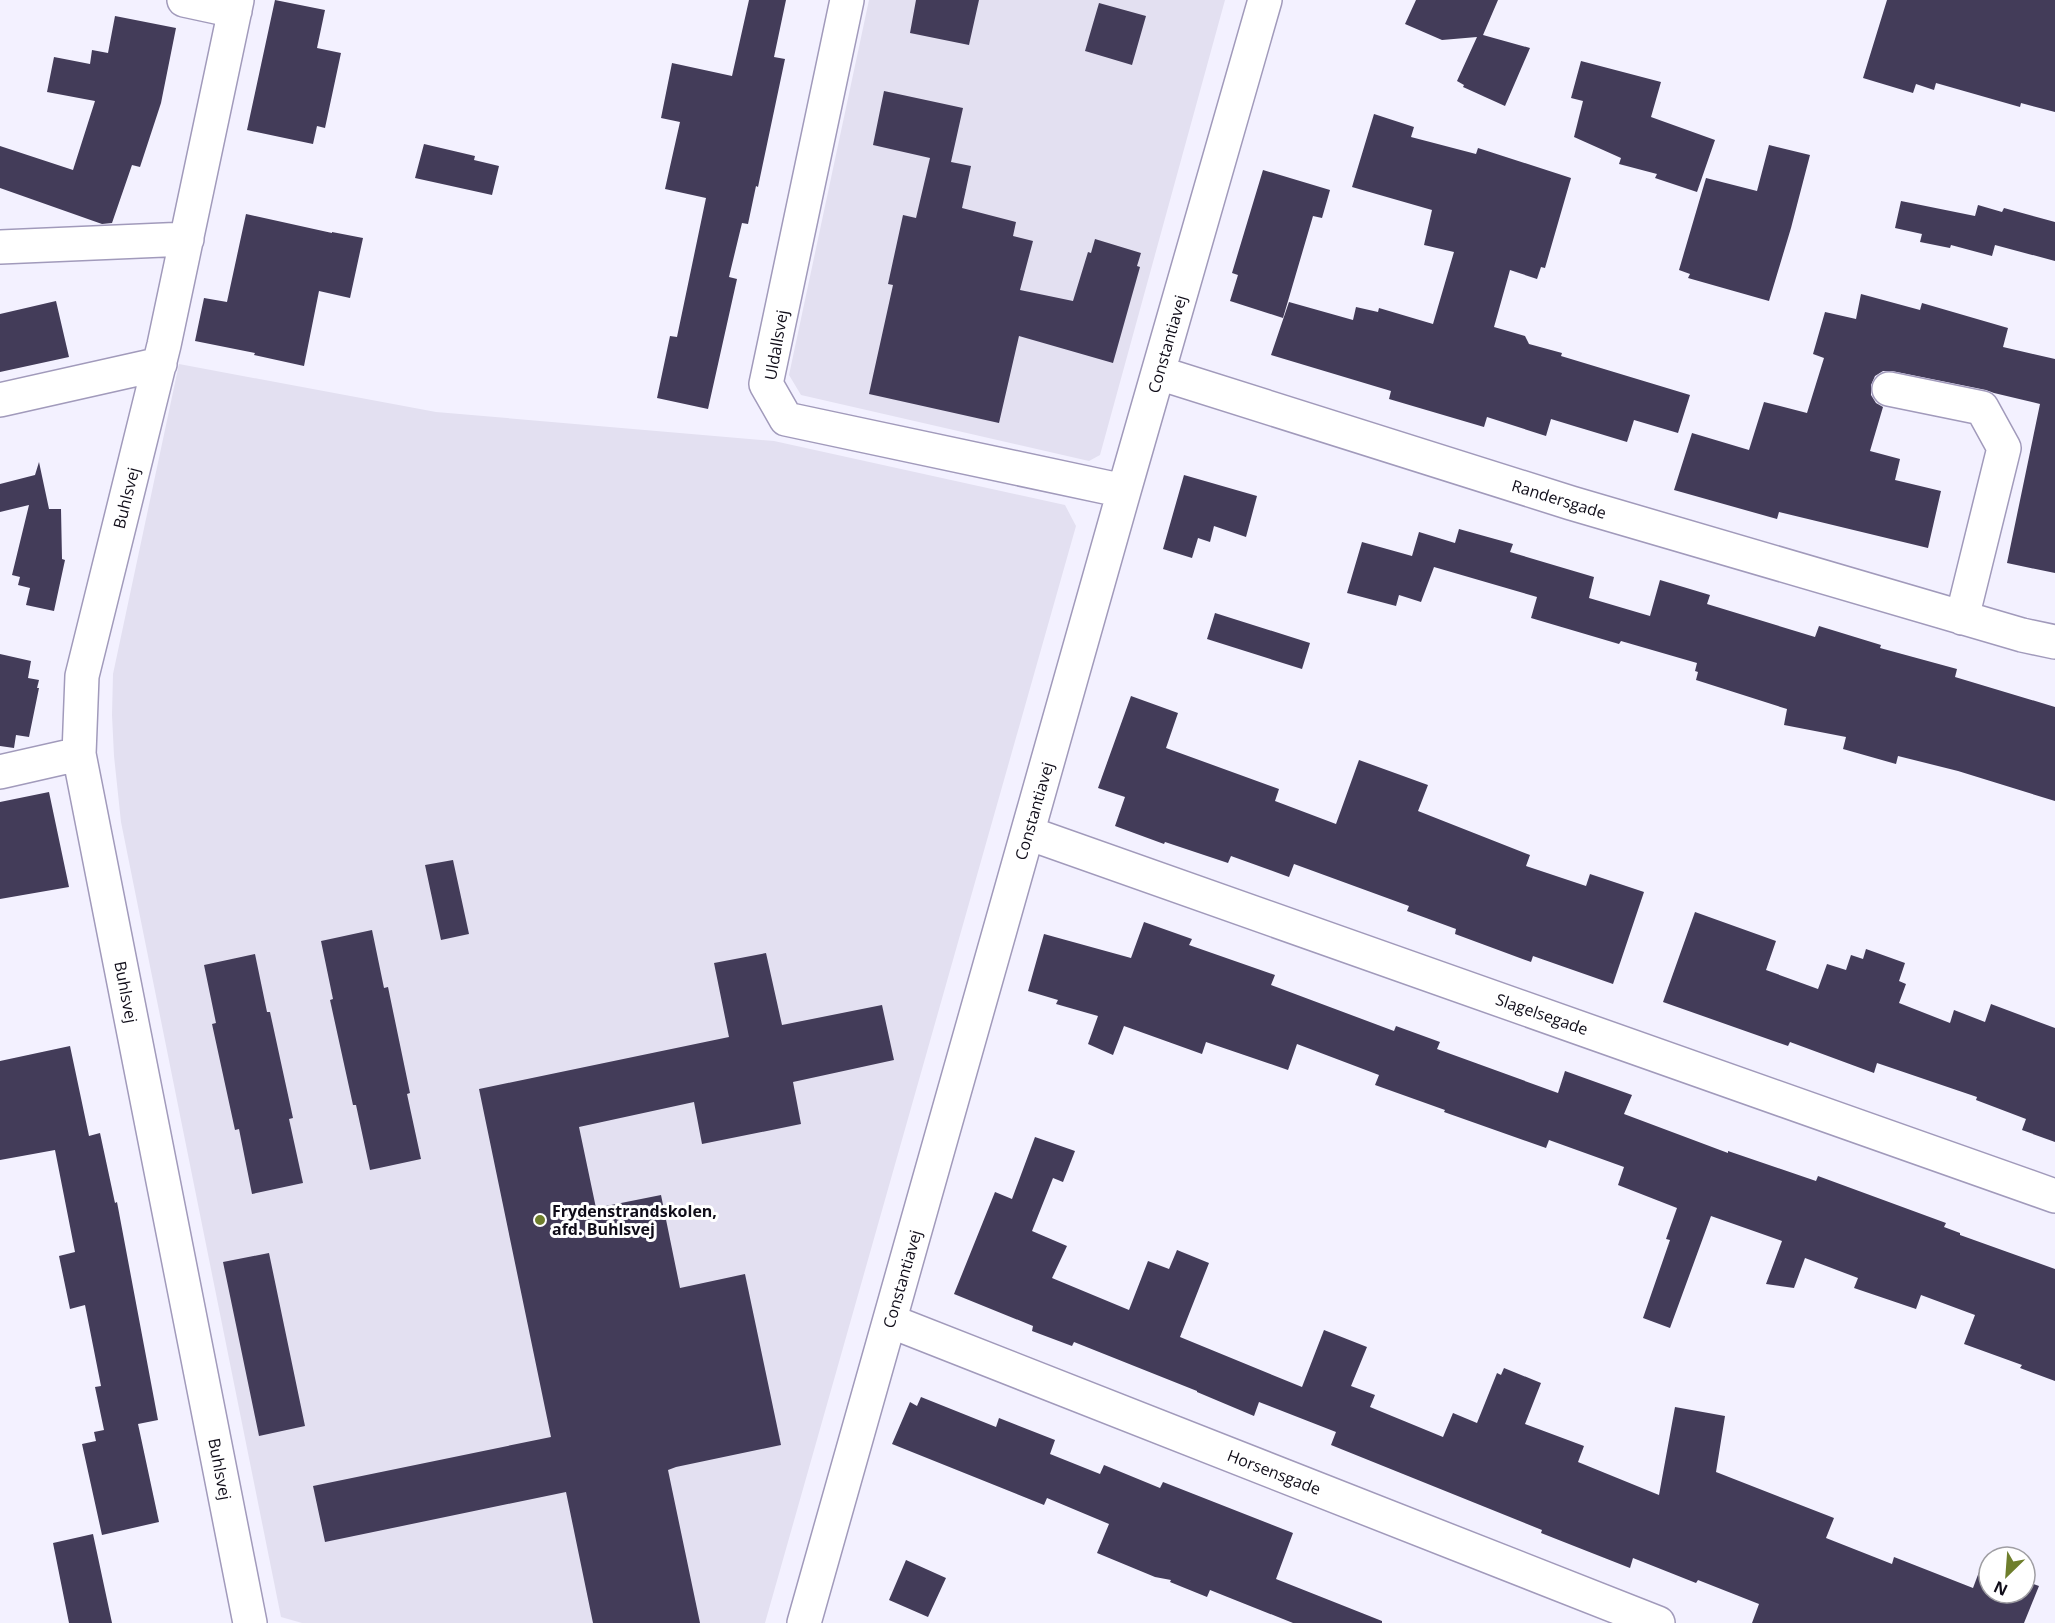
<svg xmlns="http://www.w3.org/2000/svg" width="2055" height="1623" font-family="'Open Sans',sans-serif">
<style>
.built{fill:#e3e0f1}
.building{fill:#433c59}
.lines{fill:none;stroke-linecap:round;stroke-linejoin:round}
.minor-casing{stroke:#a19abb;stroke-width:36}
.minor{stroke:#fff;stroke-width:33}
.poi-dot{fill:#6e7e2c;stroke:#fff;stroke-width:2}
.labels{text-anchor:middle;stroke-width:6;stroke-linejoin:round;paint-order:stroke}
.street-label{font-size:16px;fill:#100d19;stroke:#fff}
.poi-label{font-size:16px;font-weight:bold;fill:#100d19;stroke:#fff;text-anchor:start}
</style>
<rect width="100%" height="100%" fill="#f3f1ff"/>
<path class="built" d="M 869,0 L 1225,0 L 1100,455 L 1089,461 L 801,395 L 789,375 Z
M 179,364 L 436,412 L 774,441 L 1065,505 L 1076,526 L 765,1623 L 302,1623 L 281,1617 L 121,822 L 114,756 L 112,715 L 113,674 Z"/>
<path class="building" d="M 275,0 L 325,10 L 317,48 L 341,53 L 325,128 L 317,126 L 313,144 L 247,130 Z
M 749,0 L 786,0 L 774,57 L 785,59 L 758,187 L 756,186 L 748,224 L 742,223 L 729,277 L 737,279 L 708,409 L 657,398 L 670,336 L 677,337 L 706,198 L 665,189 L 680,122 L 661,118 L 672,63 L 732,76 Z
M 916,0 L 979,0 L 969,45 L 910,33 Z
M 1416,0 L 1498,0 L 1483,35 L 1530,48 L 1505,106 L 1463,87 L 1464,85 L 1457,81 L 1477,37 L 1442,40 L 1405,24 Z
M 1887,0 L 2055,0 L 2055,112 L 2021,103 L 2020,107 L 1936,83 L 1934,90 L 1916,84 L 1913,93 L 1863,78 Z
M 1099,3 L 1146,16 L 1132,65 L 1085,51 Z
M 115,16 L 176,28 L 161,103 L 140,167 L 132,165 L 112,223 L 102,224 L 0,188 L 0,146 L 73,170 L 95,101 L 47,92 L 54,57 L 90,64 L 92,50 L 108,53 Z
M 1581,61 L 1661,82 L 1651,117 L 1715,140 L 1697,192 L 1655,178 L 1657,174 L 1619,164 L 1621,158 L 1574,137 L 1583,101 L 1571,98 Z
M 884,91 L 963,108 L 951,162 L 971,166 L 962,208 L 1016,222 L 1013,236 L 1033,241 L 1020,290 L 1073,301 L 1088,252 L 1091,253 L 1095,239 L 1141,253 L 1137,266 L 1140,267 L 1113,363 L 1019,336 L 999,423 L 869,394 L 893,285 L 888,284 L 903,215 L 916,218 L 930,158 L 873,145 Z
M 1374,114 L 1414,127 L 1411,137 L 1476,154 L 1478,148 L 1571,178 L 1545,268 L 1541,267 L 1537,279 L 1510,270 L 1494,327 L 1525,336 L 1529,344 L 1562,353 L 1561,356 L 1690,395 L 1678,433 L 1634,420 L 1627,442 L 1551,419 L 1546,436 L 1487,417 L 1484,427 L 1389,399 L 1391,391 L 1271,355 L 1289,302 L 1353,320 L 1356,307 L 1378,312 L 1379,308 L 1433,324 L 1454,252 L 1424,245 L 1432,210 L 1352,187 Z
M 424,144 L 475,156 L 474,160 L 499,166 L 492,195 L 415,178 Z
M 1769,145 L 1810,155 L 1791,228 L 1769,301 L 1688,278 L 1690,274 L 1679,270 L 1706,178 L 1757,191 Z
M 1263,170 L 1330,190 L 1322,218 L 1313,216 L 1283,318 L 1230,301 L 1238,275 L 1232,273 Z
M 1901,201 L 1975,216 L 1978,205 L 2002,212 L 2004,208 L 2055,222 L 2055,261 L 1995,245 L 1992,256 L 1951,245 L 1950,248 L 1920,242 L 1922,234 L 1895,228 Z
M 246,214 L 332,233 L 332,232 L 363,238 L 350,298 L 319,291 L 304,366 L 254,355 L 255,353 L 195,341 L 204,298 L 227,302 Z
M 1861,294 L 1920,310 L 1922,303 L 2008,328 L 2003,347 L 2055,359 L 2055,573 L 2007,563 L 2040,404 L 1994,393 L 1986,390 L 1892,371 L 1883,371 L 1875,376 L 1871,385 L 1871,395 L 1876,403 L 1883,407 L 1870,451 L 1900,459 L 1895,480 L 1941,491 L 1928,548 L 1779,512 L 1777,519 L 1674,490 L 1692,433 L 1749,450 L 1764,402 L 1807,413 L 1824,358 L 1813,354 L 1825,312 L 1856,319 Z
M 56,301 L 69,357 L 0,372 L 0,314 Z
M 39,462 L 49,509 L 61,509 L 62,559 L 65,560 L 54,611 L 26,605 L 30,588 L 18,585 L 20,577 L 12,575 L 29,505 L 0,512 L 0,484 L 35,475 Z
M 1184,475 L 1257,496 L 1246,537 L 1214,526 L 1210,542 L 1198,538 L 1192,558 L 1163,549 Z
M 1459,529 L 1513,544 L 1510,552 L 1594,577 L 1589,598 L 1650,616 L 1660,580 L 1710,595 L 1707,604 L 1815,637 L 1819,626 L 1881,645 L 1880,648 L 1957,669 L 1955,677 L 2055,707 L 2055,801 L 1958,771 L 1898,756 L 1896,764 L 1843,749 L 1846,737 L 1784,725 L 1787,709 L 1696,680 L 1698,672 L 1695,671 L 1697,663 L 1621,641 L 1619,644 L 1531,618 L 1537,597 L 1434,567 L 1421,602 L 1399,595 L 1396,606 L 1347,593 L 1362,542 L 1412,556 L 1419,532 L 1455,543 Z
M 1215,613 L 1310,643 L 1302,669 L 1207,639 Z
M 0,654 L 31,661 L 28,678 L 39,680 L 37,688 L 39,688 L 29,737 L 16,735 L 14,748 L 0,746 Z
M 1131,696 L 1178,713 L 1166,748 L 1279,789 L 1275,801 L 1336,824 L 1359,760 L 1428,785 L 1418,811 L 1530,855 L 1526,866 L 1586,886 L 1590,874 L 1644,892 L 1613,984 L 1533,956 L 1531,962 L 1455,934 L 1456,929 L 1407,911 L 1409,906 L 1294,864 L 1289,877 L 1231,856 L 1228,863 L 1165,842 L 1164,844 L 1115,826 L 1125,797 L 1098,788 Z
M 49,792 L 69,887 L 0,899 L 0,802 Z
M 453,860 L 469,934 L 441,940 L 425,865 Z
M 1695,912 L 1776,941 L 1766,970 L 1818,989 L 1827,964 L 1846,970 L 1851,955 L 1863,959 L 1866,949 L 1905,963 L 1899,981 L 1906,984 L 1899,1003 L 1950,1023 L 1954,1010 L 1985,1022 L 1991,1004 L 2055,1028 L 2055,1142 L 2022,1130 L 2026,1119 L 1976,1100 L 1977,1097 L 1877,1063 L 1874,1073 L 1790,1042 L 1788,1046 L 1663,1002 Z
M 1144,922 L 1192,939 L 1189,945 L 1275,975 L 1271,985 L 1394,1031 L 1396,1026 L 1440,1042 L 1437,1049 L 1558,1093 L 1565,1071 L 1632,1095 L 1624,1114 L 1728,1153 L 1728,1151 L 1816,1181 L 1818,1176 L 1946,1223 L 1944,1227 L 1960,1233 L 1960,1235 L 2055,1269 L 2055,1381 L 2020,1368 L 2022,1365 L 1964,1344 L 1975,1315 L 1921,1295 L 1916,1309 L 1854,1288 L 1858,1278 L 1805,1258 L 1794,1288 L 1766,1284 L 1782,1241 L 1711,1216 L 1670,1328 L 1643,1318 L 1670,1240 L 1666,1239 L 1677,1208 L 1618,1185 L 1624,1167 L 1549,1140 L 1546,1148 L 1444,1112 L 1445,1110 L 1375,1085 L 1379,1075 L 1297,1044 L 1288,1070 L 1206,1042 L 1202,1054 L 1124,1026 L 1113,1055 L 1088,1044 L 1098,1016 L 1056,1004 L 1058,1000 L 1028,991 L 1044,934 L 1131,958 Z
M 372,930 L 384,988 L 388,987 L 410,1093 L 407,1094 L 421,1159 L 370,1170 L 356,1105 L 353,1105 L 330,1000 L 333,999 L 321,941 Z
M 766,953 L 782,1025 L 882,1005 L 894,1060 L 793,1082 L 801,1124 L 702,1144 L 694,1102 L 579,1127 L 596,1208 L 661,1195 L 680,1288 L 745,1274 L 781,1445 L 676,1467 L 668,1470 L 700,1623 L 593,1623 L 566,1492 L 325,1542 L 313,1486 L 551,1437 L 479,1089 L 729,1037 L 714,963 Z
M 255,954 L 267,1012 L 270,1012 L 293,1118 L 289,1119 L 303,1183 L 252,1194 L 239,1129 L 235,1130 L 212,1024 L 216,1023 L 204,965 Z
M 70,1046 L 89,1136 L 100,1133 L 115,1203 L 117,1202 L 158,1420 L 138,1424 L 159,1522 L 102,1535 L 82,1444 L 96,1441 L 94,1432 L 104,1430 L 95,1387 L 101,1386 L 85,1305 L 70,1309 L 59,1256 L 75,1252 L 55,1150 L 0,1160 L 0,1061 Z
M 1035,1137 L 1075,1151 L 1063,1182 L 1053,1178 L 1032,1231 L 1067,1246 L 1052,1278 L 1129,1310 L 1148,1261 L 1169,1269 L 1177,1250 L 1209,1263 L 1180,1337 L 1302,1387 L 1324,1330 L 1367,1347 L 1351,1386 L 1375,1395 L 1370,1407 L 1443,1437 L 1453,1413 L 1477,1423 L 1497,1373 L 1501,1375 L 1504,1368 L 1541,1383 L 1525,1424 L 1584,1446 L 1578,1462 L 1659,1495 L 1675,1407 L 1725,1416 L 1716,1472 L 1834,1518 L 1826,1538 L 1892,1564 L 1894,1557 L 1973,1588 L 1982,1564 L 1989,1567 L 1989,1593 L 2025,1593 L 2025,1581 L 2039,1586 L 2024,1623 L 1752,1623 L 1759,1604 L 1698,1580 L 1696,1583 L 1633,1558 L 1630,1568 L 1541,1533 L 1542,1530 L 1331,1445 L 1336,1432 L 1259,1402 L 1254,1416 L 1197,1392 L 1197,1391 L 1074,1342 L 1072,1346 L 1032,1331 L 1033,1326 L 954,1294 L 995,1192 L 1012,1199 Z
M 269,1253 L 305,1426 L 259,1436 L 223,1262 Z
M 921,1397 L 996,1427 L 999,1418 L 1055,1440 L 1050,1454 L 1100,1474 L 1104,1465 L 1160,1488 L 1163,1482 L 1293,1533 L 1276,1579 L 1382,1621 L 1382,1623 L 1293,1623 L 1210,1590 L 1207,1597 L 1170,1582 L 1171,1580 L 1155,1577 L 1097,1553 L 1109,1524 L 1047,1498 L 1044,1505 L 892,1444 L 910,1402 L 917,1406 Z
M 93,1534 L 112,1623 L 69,1623 L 53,1543 Z
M 906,1560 L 946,1578 L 928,1617 L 889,1600 Z"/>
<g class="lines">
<defs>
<path id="minor" d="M 184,0 L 235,11
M 237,0 L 164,345 L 82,676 L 79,754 L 250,1623
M 847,0 L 766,384 L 786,419 L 1124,491
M 0,247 L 187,239
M 1159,373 L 1571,503 L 2022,635 L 2055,642
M 1889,389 L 1982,408 L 2004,448 L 1962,618
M 0,400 L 160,364
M 0,772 L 79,754
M 1028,833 L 2055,1196
M 890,1321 L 1658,1623
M 804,1623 L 1124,491 L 1265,0"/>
</defs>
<use href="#minor" class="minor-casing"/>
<use href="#minor" class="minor"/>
</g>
<circle class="poi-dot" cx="540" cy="1220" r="6"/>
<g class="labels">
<g class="street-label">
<text transform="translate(1167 344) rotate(-74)" y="6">Constantiavej</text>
<text transform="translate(776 345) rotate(-80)" y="6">Uldallsvej</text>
<text transform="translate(126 498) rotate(-76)" y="6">Buhlsvej</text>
<text transform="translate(1559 499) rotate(17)" y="6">Randersgade</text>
<text transform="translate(1034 811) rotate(-74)" y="6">Constantiavej</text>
<text transform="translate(126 992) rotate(79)" y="6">Buhlsvej</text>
<text transform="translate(1542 1014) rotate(19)" y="6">Slagelsegade</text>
<text transform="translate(902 1279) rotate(-74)" y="6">Constantiavej</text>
<text transform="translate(220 1469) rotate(79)" y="6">Buhlsvej</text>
<text transform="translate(1274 1472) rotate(21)" y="6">Horsensgade</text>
</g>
<g class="poi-label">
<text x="552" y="1217">Frydenstrandskolen,<tspan x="552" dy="18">afd. Buhlsvej</tspan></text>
</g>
</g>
<g transform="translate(2007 1575) rotate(205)"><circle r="28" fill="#ffffff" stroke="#9f9ea3" stroke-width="1.5"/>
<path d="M0-4.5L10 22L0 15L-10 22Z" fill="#6e7e2c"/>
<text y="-9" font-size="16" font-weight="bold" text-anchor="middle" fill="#100d19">N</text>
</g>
</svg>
